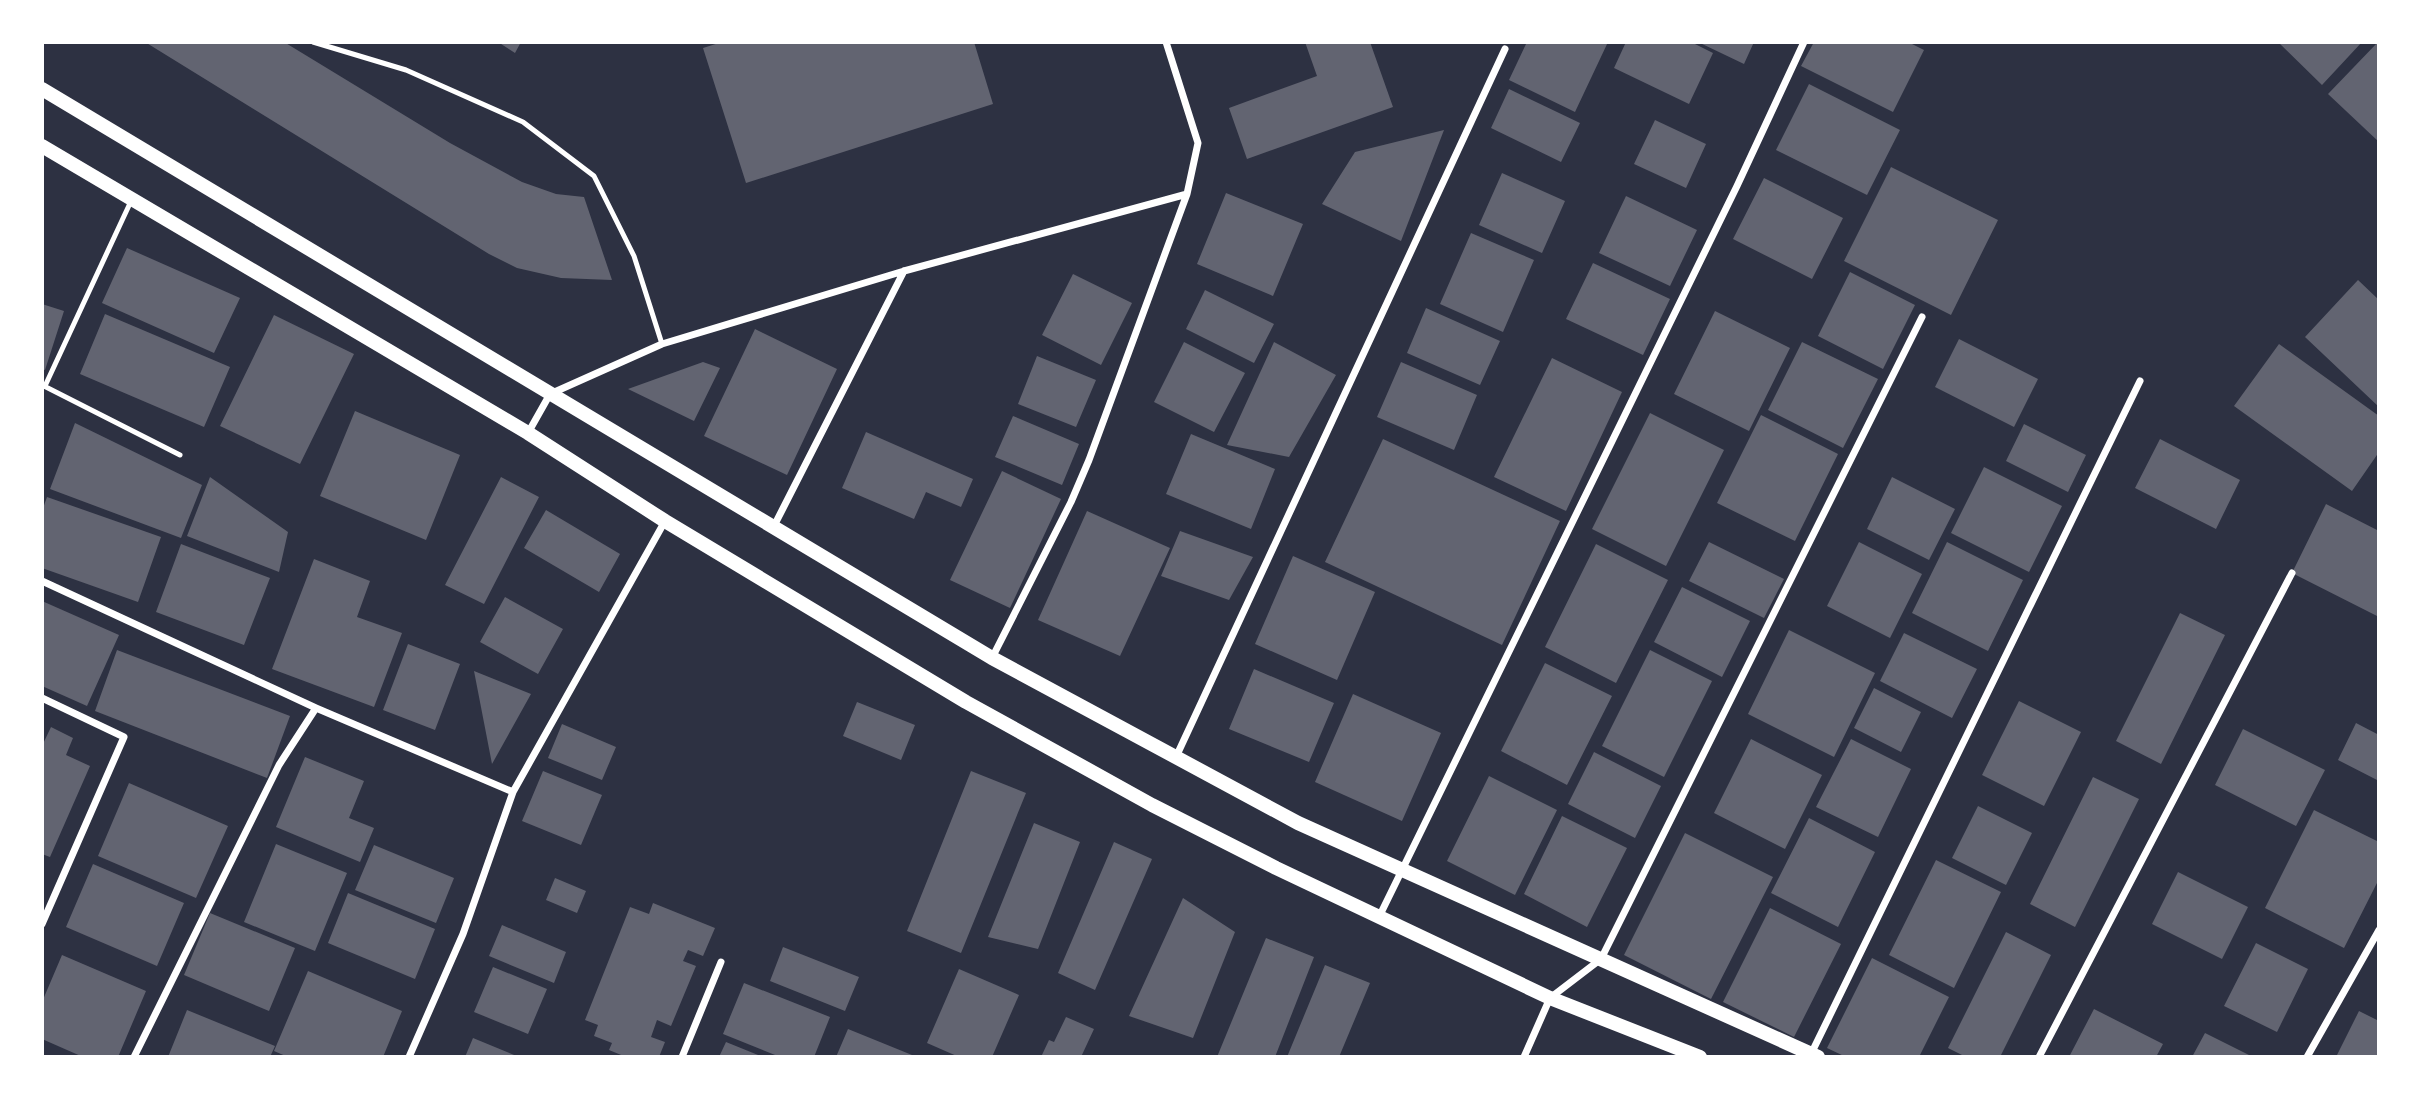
<svg xmlns="http://www.w3.org/2000/svg" width="2421" height="1099" font-family="'Fira Sans Condensed',sans-serif">
<style>
.building{fill:#626471}
.lines{fill:none;stroke-linecap:round;stroke-linejoin:round}
.service{stroke:#fff;stroke-width:5}
.minor{stroke:#fff;stroke-width:7}
.secondary{stroke:#fff;stroke-width:14}
</style>
<rect width="100%" height="100%" fill="#2d3142"/>
<path class="building" d="M 145,42 L 284,42 L 450,143 L 522,182 L 556,194 L 584,197 L 612,280 L 561,278 L 517,268 L 489,254 Z
M 498,42 L 521,42 L 515,53 Z
M 722,42 L 974,42 L 993,104 L 746,183 L 703,48 Z
M 1305,42 L 1370,42 L 1393,107 L 1247,159 L 1229,108 L 1317,76 Z
M 1527,42 L 1608,42 L 1575,112 L 1509,80 Z
M 1626,42 L 1691,42 L 1713,53 L 1689,104 L 1614,68 Z
M 1698,42 L 1754,42 L 1744,64 Z
M 1814,42 L 1908,42 L 1924,50 L 1893,112 L 1801,66 Z
M 2278,42 L 2362,42 L 2322,85 Z
M 2378,42 L 2379,42 L 2379,142 L 2328,94 Z
M 1809,84 L 1900,130 L 1867,195 L 1776,150 Z
M 1509,89 L 1580,123 L 1561,162 L 1491,128 Z
M 1655,120 L 1706,144 L 1686,188 L 1634,164 Z
M 1444,130 L 1401,241 L 1322,204 L 1355,152 Z
M 1891,167 L 1998,220 L 1951,315 L 1844,261 Z
M 1502,173 L 1565,201 L 1542,253 L 1479,225 Z
M 1764,178 L 1843,218 L 1812,279 L 1733,239 Z
M 1226,193 L 1303,224 L 1273,296 L 1197,264 Z
M 1626,196 L 1697,230 L 1670,286 L 1599,253 Z
M 1471,233 L 1534,260 L 1503,332 L 1440,304 Z
M 127,248 L 240,298 L 214,353 L 102,303 Z
M 1593,263 L 1670,299 L 1643,355 L 1566,319 Z
M 1850,272 L 1915,305 L 1883,369 L 1818,336 Z
M 1073,274 L 1132,303 L 1101,365 L 1042,335 Z
M 2358,280 L 2379,300 L 2379,407 L 2305,337 Z
M 1205,290 L 1274,324 L 1254,363 L 1186,329 Z
M 42,304 L 64,311 L 45,370 L 42,369 Z
M 1426,308 L 1500,341 L 1480,385 L 1407,353 Z
M 1715,311 L 1790,348 L 1749,431 L 1674,394 Z
M 105,314 L 230,367 L 204,427 L 80,374 Z
M 274,315 L 354,354 L 300,464 L 220,426 Z
M 755,329 L 837,369 L 787,475 L 704,436 Z
M 1959,339 L 2038,379 L 2014,427 L 1935,387 Z
M 1184,342 L 1245,373 L 1214,432 L 1154,402 Z
M 1274,342 L 1336,375 L 1289,457 L 1227,445 Z
M 1802,342 L 1878,379 L 1843,448 L 1768,410 Z
M 2279,344 L 2379,416 L 2379,452 L 2352,491 L 2234,406 Z
M 1037,356 L 1096,380 L 1076,427 L 1018,404 Z
M 1552,358 L 1622,392 L 1566,511 L 1494,477 Z
M 703,362 L 720,368 L 694,421 L 628,389 Z
M 1401,362 L 1477,395 L 1454,450 L 1377,417 Z
M 355,411 L 460,455 L 426,540 L 320,496 Z
M 1650,413 L 1724,450 L 1666,566 L 1592,529 Z
M 1761,415 L 1838,454 L 1795,541 L 1717,503 Z
M 1013,416 L 1079,444 L 1062,485 L 995,457 Z
M 75,423 L 202,485 L 181,538 L 50,489 Z
M 2024,424 L 2086,455 L 2068,492 L 2006,461 Z
M 866,432 L 973,479 L 961,507 L 926,492 L 914,519 L 842,488 Z
M 1191,434 L 1275,469 L 1251,529 L 1166,494 Z
M 1383,439 L 1560,521 L 1502,645 L 1325,562 Z
M 2160,439 L 2240,480 L 2216,529 L 2135,488 Z
M 1984,467 L 2062,506 L 2029,572 L 1951,533 Z
M 1002,471 L 1061,499 L 1010,608 L 950,580 Z
M 210,477 L 288,532 L 279,572 L 187,536 Z
M 501,477 L 539,497 L 484,604 L 445,585 Z
M 1892,477 L 1955,509 L 1929,560 L 1867,529 Z
M 47,497 L 161,537 L 138,602 L 42,568 L 42,511 Z
M 2326,504 L 2379,531 L 2379,617 L 2292,573 Z
M 546,510 L 620,554 L 599,592 L 524,548 Z
M 1087,511 L 1170,548 L 1120,656 L 1038,620 Z
M 1180,531 L 1253,557 L 1229,600 L 1161,576 Z
M 1709,542 L 1784,579 L 1764,618 L 1689,581 Z
M 1859,542 L 1922,574 L 1890,638 L 1827,606 Z
M 1947,542 L 2023,580 L 1988,651 L 1912,613 Z
M 181,544 L 270,578 L 244,645 L 156,612 Z
M 1596,544 L 1668,580 L 1616,683 L 1545,647 Z
M 1293,556 L 1375,592 L 1337,680 L 1255,644 Z
M 314,559 L 370,581 L 357,617 L 402,633 L 374,707 L 272,669 Z
M 1682,587 L 1750,621 L 1722,677 L 1654,642 Z
M 505,597 L 563,629 L 538,674 L 480,642 Z
M 42,601 L 119,635 L 87,706 L 42,686 Z
M 2180,613 L 2225,635 L 2161,764 L 2116,741 Z
M 1789,630 L 1875,673 L 1834,757 L 1748,714 Z
M 1904,633 L 1977,669 L 1952,718 L 1880,681 Z
M 408,644 L 460,664 L 435,730 L 383,710 Z
M 117,650 L 290,716 L 267,778 L 95,711 Z
M 1650,650 L 1712,681 L 1664,777 L 1602,746 Z
M 1545,663 L 1612,696 L 1567,785 L 1501,751 Z
M 1254,669 L 1334,703 L 1309,762 L 1229,729 Z
M 474,671 L 531,694 L 492,764 Z
M 1874,688 L 1921,712 L 1901,752 L 1854,728 Z
M 1353,694 L 1441,733 L 1402,821 L 1315,782 Z
M 2019,701 L 2081,732 L 2044,806 L 1982,775 Z
M 857,702 L 915,725 L 901,760 L 843,736 Z
M 2356,723 L 2379,735 L 2379,781 L 2338,760 Z
M 562,724 L 616,747 L 602,780 L 548,758 Z
M 51,727 L 73,738 L 66,755 L 90,766 L 50,857 L 42,854 L 42,746 Z
M 2243,729 L 2325,770 L 2296,826 L 2215,785 Z
M 1751,739 L 1822,775 L 1785,849 L 1714,813 Z
M 1851,739 L 1911,769 L 1878,837 L 1816,807 Z
M 1594,752 L 1661,786 L 1635,838 L 1568,804 Z
M 305,757 L 364,781 L 349,818 L 374,828 L 360,862 L 276,827 Z
M 543,771 L 602,795 L 581,845 L 522,821 Z
M 971,771 L 1026,793 L 961,953 L 907,931 Z
M 1489,776 L 1557,810 L 1515,895 L 1447,861 Z
M 2093,777 L 2139,799 L 2075,927 L 2030,904 Z
M 129,783 L 228,826 L 196,898 L 98,856 Z
M 1978,806 L 2032,833 L 2006,885 L 1952,858 Z
M 2314,810 L 2379,842 L 2379,879 L 2344,948 L 2265,908 Z
M 1562,816 L 1627,848 L 1587,927 L 1524,894 Z
M 1809,818 L 1875,852 L 1838,927 L 1771,893 Z
M 1034,823 L 1080,842 L 1038,949 L 988,937 Z
M 1685,833 L 1773,877 L 1711,999 L 1624,955 Z
M 1114,842 L 1152,859 L 1095,990 L 1058,973 Z
M 276,844 L 347,873 L 315,951 L 244,922 Z
M 374,845 L 454,878 L 436,923 L 355,890 Z
M 1936,860 L 2001,892 L 1954,988 L 1889,955 Z
M 93,864 L 184,903 L 157,966 L 66,927 Z
M 2178,872 L 2248,907 L 2222,959 L 2152,924 Z
M 555,878 L 586,891 L 577,913 L 546,900 Z
M 348,893 L 435,929 L 415,979 L 328,943 Z
M 1183,898 L 1235,932 L 1193,1038 L 1129,1016 Z
M 653,903 L 715,928 L 703,956 L 688,950 L 683,961 L 696,966 L 671,1026 L 657,1020 L 651,1037 L 665,1042 L 659,1057 L 626,1057 L 609,1050 L 612,1043 L 594,1036 L 598,1025 L 585,1020 L 630,907 L 649,914 Z
M 1770,908 L 1841,944 L 1794,1037 L 1723,1002 Z
M 210,913 L 295,948 L 269,1011 L 184,975 Z
M 502,925 L 566,952 L 554,983 L 489,956 Z
M 2006,932 L 2051,955 L 2000,1057 L 1966,1057 L 1948,1048 Z
M 1266,938 L 1314,957 L 1275,1057 L 1217,1057 Z
M 2256,943 L 2308,969 L 2277,1032 L 2224,1006 Z
M 783,947 L 859,977 L 845,1011 L 770,981 Z
M 62,955 L 146,991 L 118,1057 L 83,1057 L 42,1039 L 42,1002 Z
M 1872,958 L 1949,997 L 1919,1057 L 1846,1057 L 1827,1048 Z
M 1325,965 L 1370,983 L 1339,1057 L 1287,1057 Z
M 493,967 L 547,989 L 528,1034 L 474,1012 Z
M 959,969 L 1019,995 L 992,1057 L 959,1057 L 927,1043 Z
M 308,971 L 402,1011 L 383,1057 L 288,1057 L 274,1051 Z
M 744,983 L 830,1017 L 814,1057 L 780,1057 L 723,1034 Z
M 2094,1009 L 2163,1044 L 2156,1057 L 2069,1057 Z
M 187,1010 L 275,1046 L 270,1057 L 168,1057 Z
M 2359,1011 L 2379,1021 L 2379,1057 L 2336,1057 Z
M 1066,1017 L 1094,1029 L 1081,1057 L 1041,1057 L 1049,1040 L 1054,1042 Z
M 848,1029 L 912,1055 L 911,1057 L 836,1057 Z
M 2205,1033 L 2253,1057 L 2192,1057 Z
M 473,1038 L 519,1057 L 465,1057 Z
M 726,1042 L 763,1057 L 719,1057 Z"/>
<g class="lines">
<path class="service" d="M 313,42 L 406,70 L 523,122 L 594,176 L 634,256 L 662,344
M 42,385 L 180,455
M 45,386 L 132,199"/>
<path class="minor" d="M 1166,42 L 1198,143 L 1187,194
M 528,433 L 550,394 L 662,344 L 904,271 L 1187,194 L 1089,460 L 1071,502 L 992,658
M 774,526 L 904,271
M 42,581 L 316,708
M 42,698 L 124,737 L 42,924
M 1176,757 L 1505,49
M 513,792 L 665,521
M 1379,917 L 1737,186 L 1804,42
M 1811,1054 L 2140,381
M 134,1057 L 279,765 L 316,708 L 513,792 L 463,934 L 409,1057
M 682,1057 L 721,962
M 1524,1057 L 1550,998 L 1601,959 L 1922,317
M 2039,1057 L 2292,573
M 2307,1057 L 2379,930"/>
<path class="secondary" d="M 42,89 L 992,658 L 1298,823 L 1818,1057
M 42,146 L 528,433 L 665,521 L 966,702 L 1152,805 L 1276,868 L 1550,998 L 1700,1057"/>
</g>
<rect width="2421" height="1099" fill="none" stroke="#ffffff" stroke-width="88"/>
</svg>
